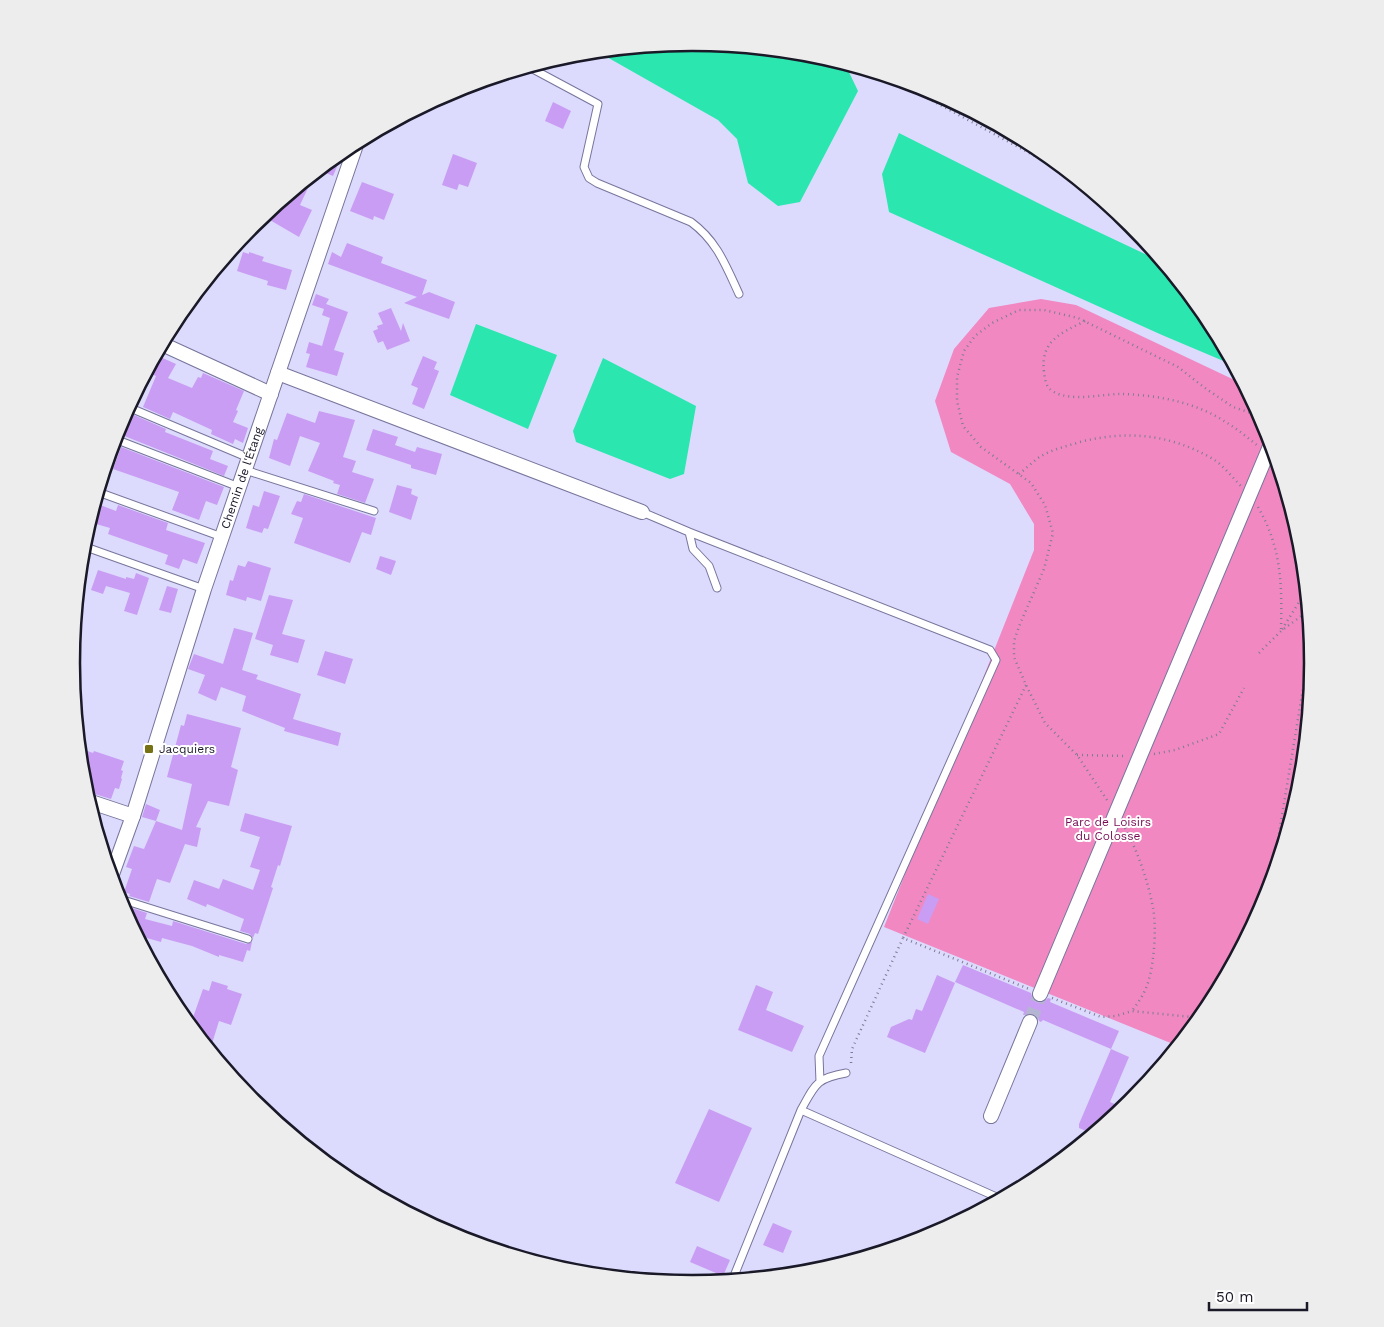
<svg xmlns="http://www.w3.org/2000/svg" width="1384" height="1327" font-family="'Work Sans',sans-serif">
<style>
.green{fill:#f188c2}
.water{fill:#2be6af}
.building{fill:#c99df4}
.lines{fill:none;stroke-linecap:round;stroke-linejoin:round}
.street-tunnel{stroke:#b5b4d2;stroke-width:14;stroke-dasharray:14 7;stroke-linecap:butt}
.lane-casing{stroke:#77759b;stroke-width:9}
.street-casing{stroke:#77759b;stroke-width:16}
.path{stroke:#7d7c94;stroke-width:2.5;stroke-dasharray:1 4;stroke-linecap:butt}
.lane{stroke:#fff;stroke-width:7}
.street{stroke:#fff;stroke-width:14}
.poi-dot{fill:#767114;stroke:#fff;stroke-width:2}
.labels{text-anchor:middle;stroke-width:4;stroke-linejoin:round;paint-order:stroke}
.street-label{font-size:12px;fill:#1a1928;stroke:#fff}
.poi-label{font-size:12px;fill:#1a1928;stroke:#fff;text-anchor:start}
.park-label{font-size:12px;fill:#770b53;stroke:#fff}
.rim{fill:none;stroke:#1a1928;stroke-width:2.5}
</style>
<rect width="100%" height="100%" fill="#dcdbfd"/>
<path class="green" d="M 1041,299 L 1076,305 L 1243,384 L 1266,426 L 1301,543 L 1313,664 L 1304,756 L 1293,810 L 1266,901 L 1208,1009 L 1178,1046 L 884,927 L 1034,550 L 1034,524 L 1010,484 L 951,452 L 935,401 L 954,349 L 989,308 Z"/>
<path class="water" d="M 692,43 L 813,54 L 834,61 L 847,68 L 858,91 L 800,202 L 778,206 L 748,183 L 737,139 L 718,120 L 598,52 Z
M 899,133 L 1054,211 L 1162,262 L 1208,319 L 1233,365 L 1162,335 L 889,212 L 882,174 Z
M 476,324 L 557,355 L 528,429 L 450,395 Z
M 603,358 L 696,406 L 684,474 L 670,479 L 576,442 L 573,431 Z"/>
<path class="building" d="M 553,102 L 571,111 L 563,129 L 545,121 Z
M 344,150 L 333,176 L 319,170 Z
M 453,154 L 477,163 L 468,187 L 459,184 L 457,190 L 442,185 Z
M 314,175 L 300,205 L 312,210 L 299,237 L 263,216 Z
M 362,182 L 394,194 L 384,220 L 374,216 L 373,220 L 350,211 Z
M 347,243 L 383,257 L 381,263 L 427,280 L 422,295 L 429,292 L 455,302 L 449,319 L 404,303 L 417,297 L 328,264 L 332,252 L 341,257 Z
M 243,252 L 249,254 L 249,252 L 264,257 L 262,261 L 292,270 L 286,290 L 267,285 L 268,281 L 237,271 Z
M 316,294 L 329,299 L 326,304 L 348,312 L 334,350 L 344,353 L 337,376 L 306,367 L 310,354 L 306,353 L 309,342 L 322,346 L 330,318 L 322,315 L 324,309 L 312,305 Z
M 391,308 L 401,331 L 403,323 L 410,341 L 387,350 L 383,341 L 378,343 L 373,331 L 378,329 L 377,326 L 383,324 L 378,313 Z
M 156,355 L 176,364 L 168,378 L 192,388 L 198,377 L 201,378 L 203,373 L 244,391 L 236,410 L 238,411 L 233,422 L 248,428 L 243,443 L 235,439 L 233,444 L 211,434 L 212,430 L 173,412 L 170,419 L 143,407 L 156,376 L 147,372 Z
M 423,356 L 437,362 L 434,369 L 439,371 L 424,409 L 412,404 L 418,388 L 411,385 Z
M 319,411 L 355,420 L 343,457 L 356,461 L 352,472 L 374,479 L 365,503 L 337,494 L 340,485 L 333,483 L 334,481 L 308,471 L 320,443 L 300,436 L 290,466 L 269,458 L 274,439 L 277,440 L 287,413 L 315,423 Z
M 127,412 L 166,429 L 165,432 L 213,451 L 210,459 L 228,466 L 224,476 L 122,435 L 127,421 L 124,420 Z
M 373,429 L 398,437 L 395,445 L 415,452 L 417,447 L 442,454 L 436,475 L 411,468 L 411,465 L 366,450 Z
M 121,447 L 224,487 L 217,505 L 206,501 L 199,520 L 172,510 L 179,492 L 113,469 Z
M 397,485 L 412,489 L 411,494 L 418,497 L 411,520 L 389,512 Z
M 264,491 L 280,496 L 268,529 L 264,528 L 262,533 L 246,528 L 253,505 L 259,507 Z
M 304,494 L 376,518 L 371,535 L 362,532 L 350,563 L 294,543 L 303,518 L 291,514 L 297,501 L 301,502 Z
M 95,503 L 116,511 L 118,505 L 168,523 L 166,530 L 205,543 L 197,564 L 183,559 L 179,569 L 165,564 L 168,555 L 108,534 L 110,528 L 89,522 Z
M 380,556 L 396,561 L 391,575 L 376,569 Z
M 248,561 L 271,568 L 261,601 L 247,597 L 246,601 L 226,595 L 230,580 L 233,581 L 238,565 L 245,567 Z
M 98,570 L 126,579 L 126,577 L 134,579 L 136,573 L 149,578 L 137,615 L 124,611 L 130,593 L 106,586 L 103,594 L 91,590 Z
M 167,586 L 178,589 L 171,613 L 159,610 Z
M 269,595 L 293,600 L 282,634 L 305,640 L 298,663 L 270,655 L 273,645 L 255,639 Z
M 234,628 L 253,633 L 242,670 L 258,675 L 256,679 L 301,694 L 293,719 L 341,733 L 338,746 L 284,731 L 285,728 L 242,711 L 246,696 L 221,687 L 216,701 L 198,693 L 205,675 L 188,669 L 194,654 L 223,664 Z
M 325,651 L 353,659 L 345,684 L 317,675 Z
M 187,714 L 241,728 L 231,767 L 238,770 L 229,806 L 208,801 L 196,827 L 201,828 L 197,847 L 185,844 L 170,883 L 157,879 L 149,902 L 129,896 L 130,894 L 124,892 L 132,869 L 126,867 L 134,846 L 144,849 L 156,821 L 182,830 L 192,784 L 167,777 L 181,725 L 184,726 Z
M 79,748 L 93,753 L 94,751 L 124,761 L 121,770 L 123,771 L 121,778 L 122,779 L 119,789 L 115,788 L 111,799 L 85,791 Z
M 146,804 L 160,810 L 156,821 L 142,817 Z
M 245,813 L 292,826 L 280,866 L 278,865 L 271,887 L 273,888 L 258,934 L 255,933 L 253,938 L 250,934 L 240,931 L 244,919 L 207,904 L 206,907 L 187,899 L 194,880 L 219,889 L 223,879 L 253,890 L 260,870 L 250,867 L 260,837 L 240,831 Z
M 928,894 L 939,899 L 928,924 L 917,919 Z
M 126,906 L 147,913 L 145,919 L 172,926 L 173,921 L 246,944 L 252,942 L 250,951 L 247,950 L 243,962 L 219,955 L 219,957 L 192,946 L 162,938 L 161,942 L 136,935 L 124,912 Z
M 963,965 L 1031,993 L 1033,999 L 1036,1002 L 1042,1003 L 1048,998 L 1051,999 L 1050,1002 L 1119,1031 L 1111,1049 L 1043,1020 L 1041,1022 L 1039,1021 L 1037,1016 L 1033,1014 L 1023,1015 L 1024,1012 L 955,982 Z
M 937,975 L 955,983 L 925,1053 L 887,1037 L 891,1027 L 909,1019 L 912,1020 L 916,1009 L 922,1011 Z
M 212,981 L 228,986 L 227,989 L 242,994 L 231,1025 L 219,1021 L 210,1050 L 190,1026 L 203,989 L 209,991 Z
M 756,985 L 773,992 L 766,1010 L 804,1026 L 792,1052 L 738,1030 Z
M 1111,1049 L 1129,1057 L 1110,1102 L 1124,1108 L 1093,1134 L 1079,1128 L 1079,1124 Z
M 709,1109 L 752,1128 L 719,1202 L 675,1183 Z
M 773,1223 L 792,1231 L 783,1253 L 763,1245 Z
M 697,1246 L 730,1260 L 723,1276 L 690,1262 Z"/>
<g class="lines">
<path class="street-tunnel" d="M 1030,1022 L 1040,994"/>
<defs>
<path id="lane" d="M 529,67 L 598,104 L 584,167 L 589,178 L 597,183 L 691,222 C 717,241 726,266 739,294
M 128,407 L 249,458
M 120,441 L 239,487
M 245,470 L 374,511
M 98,492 L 222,537
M 642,512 L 689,532
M 83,546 L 204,589
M 717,588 L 709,566 L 693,549 L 689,532 L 990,650 L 996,660 L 819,1056 L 820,1082
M 117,898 L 248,939
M 801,1110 L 1001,1199
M 732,1281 L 801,1110 C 815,1085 816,1078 846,1073"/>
<g id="street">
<path d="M 162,344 L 271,394"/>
<path d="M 278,373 L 642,512"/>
<path d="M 88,801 L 133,816"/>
<path id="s1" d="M 111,877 L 133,816 L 204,589 L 357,142"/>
<path d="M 1040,994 L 1271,444"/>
<path d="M 991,1116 L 1030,1022"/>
</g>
</defs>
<use href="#lane" class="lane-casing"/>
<use href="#street" class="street-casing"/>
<path class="path" d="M 898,80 L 918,93 L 1074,177
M 1085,321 C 1061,333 1040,341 1044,372 C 1045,380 1046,388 1054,392 C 1073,402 1101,394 1122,394 C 1156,395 1195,402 1224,421 C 1236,428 1247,437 1258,446
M 1019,474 C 1027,468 1035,459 1043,455 C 1054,449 1067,446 1080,442 C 1127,430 1170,434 1213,459 C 1223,465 1232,477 1241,486
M 1258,507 C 1282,549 1282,585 1281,631 L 1306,591
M 1259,653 L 1281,631 L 1308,611
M 1026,685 L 903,938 L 1029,989
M 1154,754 L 1175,750 L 1219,734 L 1244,688
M 1077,755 L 1126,756
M 1107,800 L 1077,755 L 1045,723 L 1026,685 L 1014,657 L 1014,641 L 1020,624 L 1044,569 L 1053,533 L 1045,505 L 1031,483 L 981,447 L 963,426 L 957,401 L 957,377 L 964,351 L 975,336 L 992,323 L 1019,310 L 1044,310 L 1078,318 L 1178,367 L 1205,388 L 1233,407 L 1260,416
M 1125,828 C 1138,852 1148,881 1153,908 C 1157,927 1154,970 1146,988 C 1143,996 1137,1004 1132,1011
M 1270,888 L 1311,640
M 1052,998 L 1101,1017 L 1116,1016 L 1132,1011 L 1201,1018
M 851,1063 L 852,1049 L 903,938"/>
<use href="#lane" class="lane"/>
<use href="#street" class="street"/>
</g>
<rect class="poi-dot" x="144" y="744" width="10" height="10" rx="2.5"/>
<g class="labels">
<g class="street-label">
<text dy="4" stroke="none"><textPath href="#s1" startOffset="420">Chemin de l'Étang</textPath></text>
</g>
<g class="poi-label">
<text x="159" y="753">Jacquiers</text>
</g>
<g class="park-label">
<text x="1108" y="826">Parc de Loisirs<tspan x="1108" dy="14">du Colosse</tspan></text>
</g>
</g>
<path d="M0 0H1384V1327H0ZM80 663a612 612 0 1 1 1224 0a612 612 0 1 1-1224 0Z" fill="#ededee" fill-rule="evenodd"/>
<path class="rim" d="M80 663a612 612 0 1 1 1224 0a612 612 0 1 1-1224 0Z"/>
<path d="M1209 1302v8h98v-8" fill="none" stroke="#1a1928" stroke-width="2.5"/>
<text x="1216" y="1302" font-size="15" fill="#1a1928" stroke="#ffffff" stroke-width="4" paint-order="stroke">50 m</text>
</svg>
